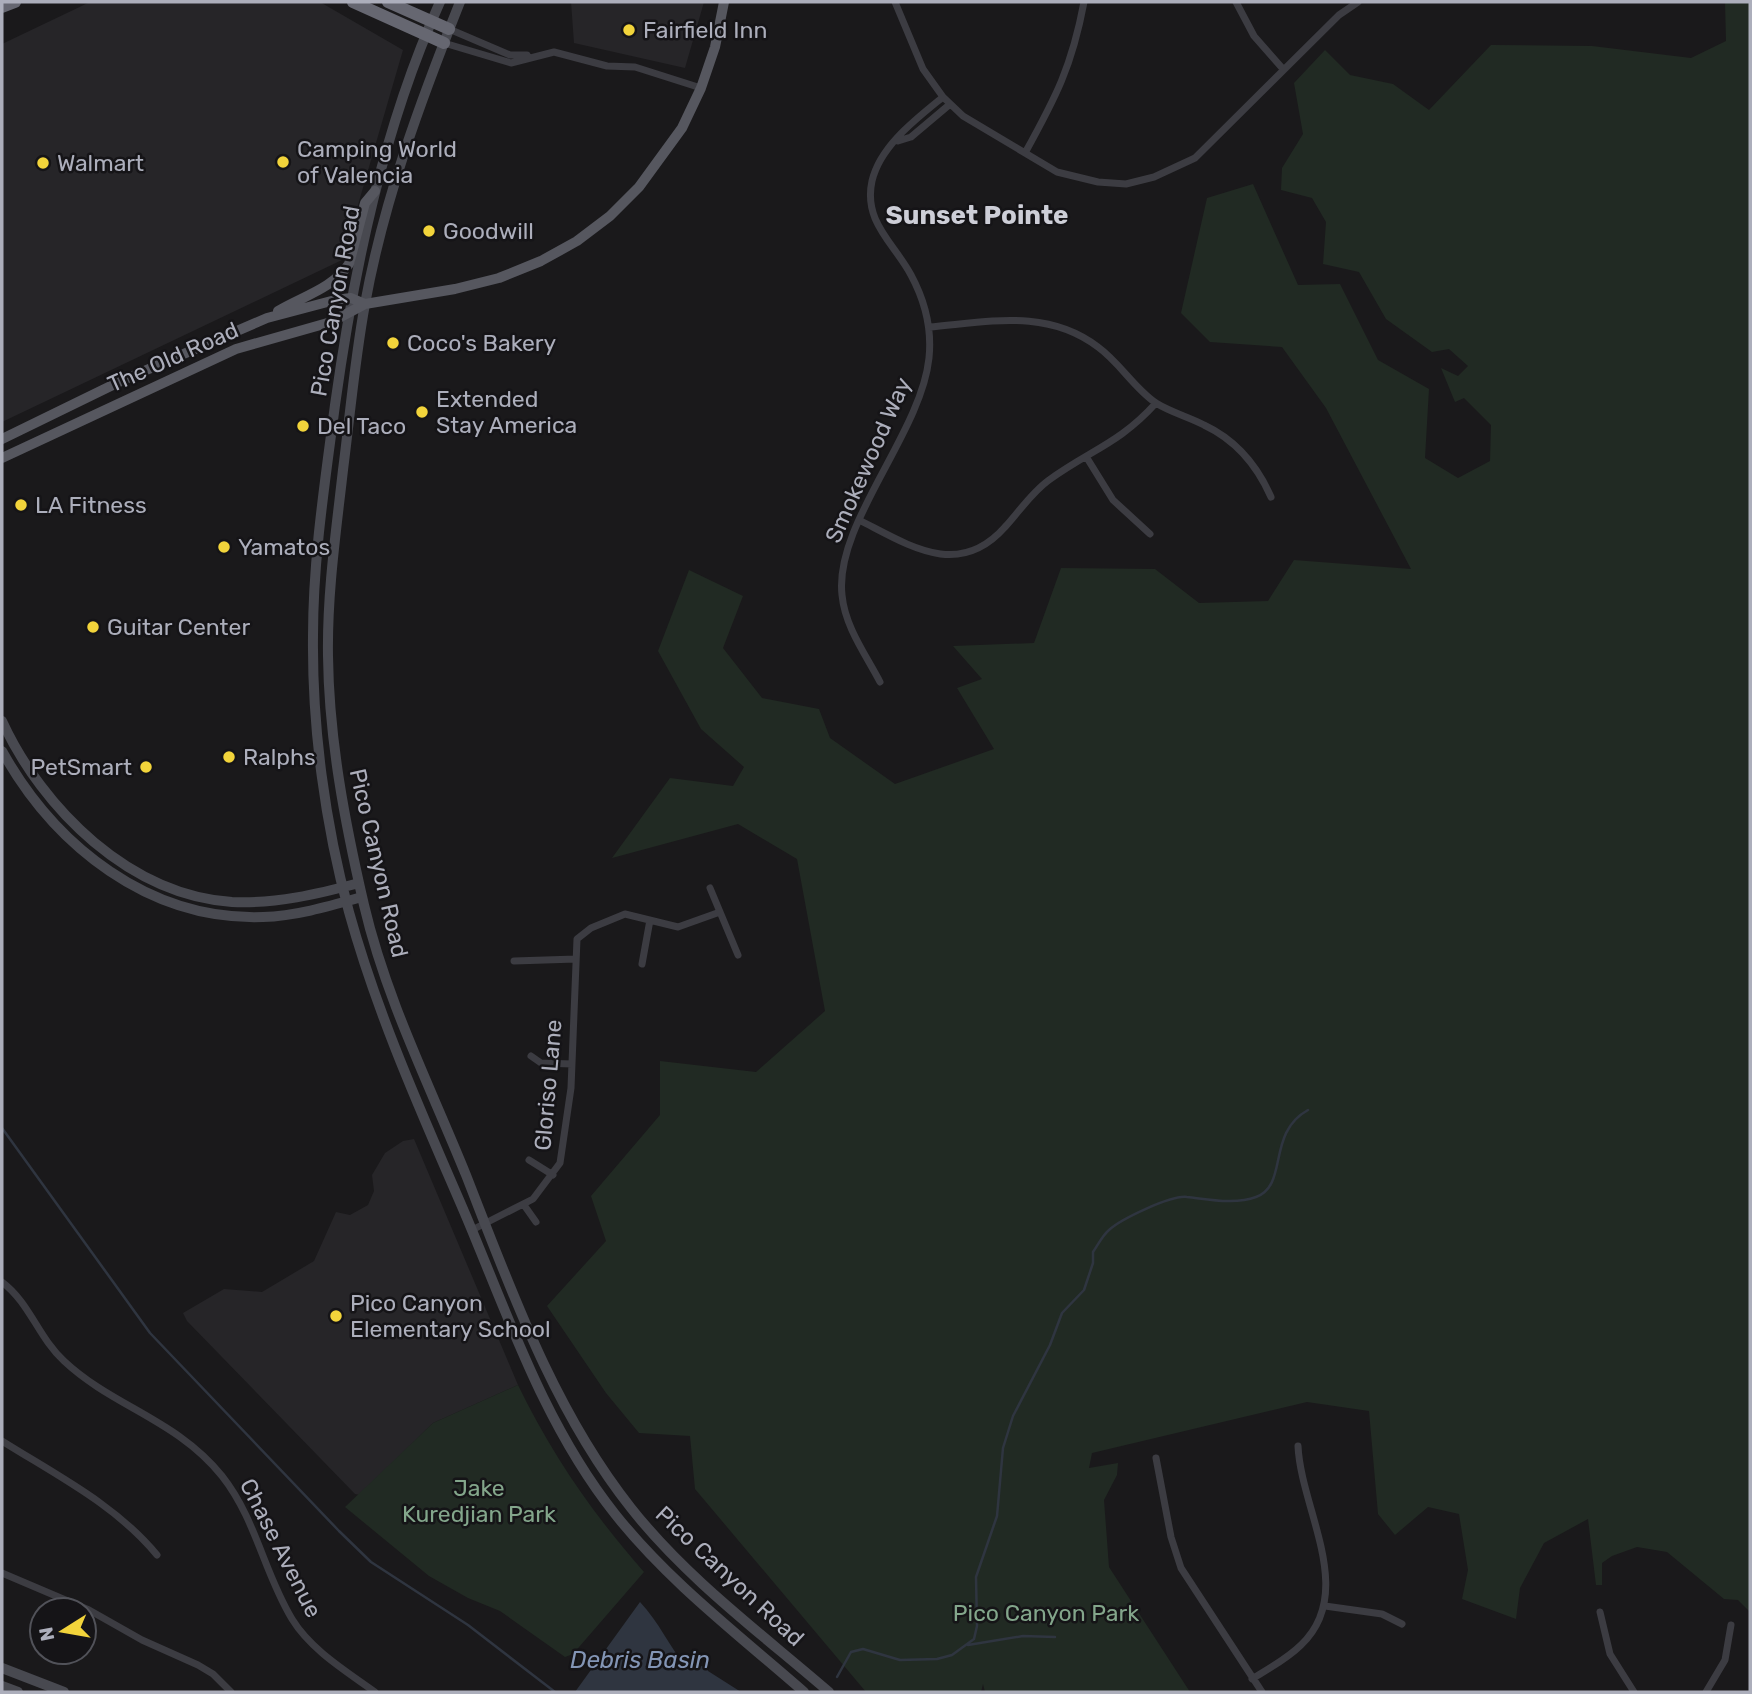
<svg xmlns="http://www.w3.org/2000/svg" width="1752" height="1694" font-family="Rubik,sans-serif">
<style>
.built{fill:#262528}
.green{fill:#212a23}
.water{fill:#2f3540}
.lines{fill:none;stroke-linecap:round;stroke-linejoin:round}
.stream{stroke:#2f3540;stroke-width:2.5}
.street{stroke:#3c3c42;stroke-width:7}
.secondary{stroke:#484950;stroke-width:10}
.primary{stroke:#56575f;stroke-width:10}
.highway{stroke:#666771;stroke-width:12}
.poi-dot{fill:#f2d43b;stroke:#151417;stroke-width:2.5}
.labels{text-anchor:middle;stroke-width:5;stroke-linejoin:round;paint-order:stroke}
.poi-label{font-size:23px;fill:#acaebb;stroke:#151417;text-anchor:start}
.street-label{font-size:23px;fill:#acaebb;stroke:#151417}
.park-label{font-size:23px;fill:#83a68b;stroke:#151417}
.water-label{font-size:24px;font-style:italic;fill:#8395b5;stroke:#151417}
.quarter-label{font-size:26px;font-weight:bold;fill:#cdced7;stroke:#151417}
</style>
<rect width="100%" height="100%" fill="#1a191b"/>
<path class="built" d="M 90,2 L 320,2 L 403,50 L 342,260 L 2,422 L 2,44 Z
M 571,2 L 704,2 L 685,68 L 574,43 Z
M 414,1139 L 518,1385 L 433,1423 L 360,1495 L 355,1494 L 187,1321 L 183,1313 L 224,1289 L 262,1292 L 314,1261 L 336,1212 L 350,1215 L 368,1205 L 374,1191 L 372,1175 L 385,1153 L 403,1141 Z"/>
<path class="green" d="M 1725,2 L 1750,2 L 1750,1612 L 1738,1600 L 1724,1599 L 1667,1552 L 1637,1547 L 1612,1556 L 1602,1563 L 1602,1585 L 1596,1585 L 1588,1519 L 1544,1543 L 1520,1588 L 1516,1619 L 1462,1599 L 1468,1570 L 1459,1514 L 1428,1507 L 1395,1535 L 1378,1514 L 1369,1411 L 1307,1402 L 1092,1453 L 1089,1468 L 1118,1463 L 1117,1475 L 1104,1500 L 1109,1567 L 1190,1692 L 985,1692 L 983,1684 L 981,1692 L 866,1692 L 695,1489 L 690,1436 L 639,1433 L 606,1393 L 547,1306 L 606,1241 L 591,1196 L 660,1115 L 660,1061 L 756,1072 L 825,1011 L 797,859 L 738,824 L 612,858 L 670,778 L 733,786 L 744,767 L 701,729 L 658,651 L 689,570 L 743,596 L 723,648 L 762,698 L 819,709 L 830,738 L 895,784 L 994,749 L 957,688 L 982,679 L 953,646 L 1034,643 L 1061,568 L 1155,569 L 1199,603 L 1268,601 L 1294,560 L 1411,569 L 1326,408 L 1282,347 L 1210,342 L 1181,313 L 1207,198 L 1253,184 L 1298,285 L 1340,284 L 1378,360 L 1429,389 L 1425,458 L 1458,478 L 1490,461 L 1491,425 L 1464,398 L 1455,402 L 1441,368 L 1458,376 L 1468,366 L 1449,349 L 1432,352 L 1386,319 L 1359,272 L 1323,264 L 1326,222 L 1312,198 L 1281,190 L 1282,168 L 1303,134 L 1294,83 L 1325,50 L 1350,75 L 1393,84 L 1429,110 L 1491,45 L 1592,46 L 1691,58 L 1726,41 Z
M 518,1385 C 551,1453 592,1513 644,1572 L 573,1654 L 565,1657 L 500,1611 L 468,1598 L 429,1576 L 345,1507 L 433,1423 Z"/>
<path class="water" d="M 640,1602 C 659,1622 669,1646 686,1667 L 706,1666 L 708,1671 L 741,1692 L 575,1692 Z"/>
<g class="lines">
<path class="stream" d="M 2,1128 L 150,1333 L 339,1531 L 371,1562 L 468,1625 L 555,1692
M 968,1645 L 1023,1636 L 1055,1637
M 837,1677 L 851,1652 L 863,1649 L 900,1660 L 937,1659 L 952,1655 L 974,1639 L 977,1626 L 976,1577 L 997,1516 L 1003,1448 L 1013,1416 L 1050,1345 L 1062,1313 L 1084,1290 L 1093,1263 L 1093,1252 C 1098,1245 1102,1236 1109,1230 C 1121,1219 1171,1195 1187,1197 C 1207,1199 1235,1205 1256,1197 C 1289,1185 1266,1133 1308,1110"/>
<path class="street" d="M 895,2 L 923,69 L 943,97 L 963,116 L 1057,172 L 1098,182 L 1126,184 L 1154,177 L 1195,158 L 1339,15 L 1358,2
M 1236,2 L 1254,36 L 1283,69
M 449,29 L 510,55 L 527,55
M 444,43 L 511,63 L 554,52 L 607,66 L 635,67 L 701,88
M 898,141 L 911,137 L 949,105
M 1025,153 C 1056,97 1072,66 1084,2
M 929,327 C 988,322 1047,308 1098,347 C 1120,363 1134,388 1156,403 C 1170,412 1189,417 1204,425 C 1236,440 1257,465 1271,497
M 1087,458 L 1113,500 L 1150,534
M 861,521 C 910,546 959,579 1005,527 C 1019,512 1031,493 1049,480 C 1090,450 1119,444 1156,403
M 880,682 C 866,655 845,627 842,595 C 834,524 921,434 929,358 C 932,329 925,301 911,275 C 894,243 863,222 872,181 C 880,146 916,119 943,97
M 710,888 L 738,955
M 514,961 L 576,959
M 642,964 L 650,920
M 531,1056 L 541,1063 L 572,1064
M 529,1160 L 553,1175
M 524,1205 L 536,1222
M 472,1230 L 533,1199 L 560,1163 L 571,1088 L 577,939 L 591,928 L 625,914 L 678,927 L 720,912
M 2,1282 C 30,1303 38,1337 64,1361 C 113,1407 176,1419 222,1476 C 256,1519 264,1573 292,1619 C 311,1650 346,1671 375,1692
M 2,1441 C 56,1475 116,1505 157,1555
M 1156,1458 L 1171,1537 L 1181,1568 L 1262,1692
M 2,1573 L 89,1610 L 142,1640 L 198,1665 L 213,1674 L 231,1692
M 1325,1606 L 1382,1614 L 1402,1624
M 1600,1612 L 1610,1654 L 1634,1692
M 1252,1679 C 1268,1669 1287,1659 1301,1645 C 1357,1592 1301,1510 1298,1446
M 1706,1692 L 1725,1660 L 1731,1625"/>
<path class="secondary" d="M 440,2 C 383,128 354,269 335,405 C 325,482 313,559 313,636 C 312,727 325,824 349,912 C 378,1017 423,1116 466,1216 C 509,1318 545,1426 615,1514 C 669,1582 739,1635 804,1692
M 460,2 C 421,100 384,199 365,304 C 355,358 350,415 343,470 C 336,532 327,594 328,656 C 329,740 345,823 364,905 C 386,999 430,1086 466,1175 C 511,1290 554,1411 631,1508 C 687,1579 762,1634 829,1692
M 2,721 C 43,810 130,895 232,902 C 276,904 318,894 359,883
M 2,751 C 55,846 149,921 263,917 C 296,916 330,906 362,897
M 2,1668 L 64,1692
M 2,1686 L 18,1692"/>
<path class="primary" d="M 278,311 C 303,296 332,289 349,264 L 365,203 L 375,191
M 2,439 L 121,381 L 267,318 L 335,300 L 351,298 L 365,304
M 2,458 L 236,349 L 331,322 L 365,304 L 455,289 L 499,278 L 541,261 L 577,241 L 610,216 L 639,187 L 682,128 L 701,88 L 715,47 L 724,2"/>
<path class="highway" d="M 353,2 L 444,43
M 388,2 L 449,29
M 2,7 L 15,2"/>
</g>
<g class="poi-dot">
<circle cx="629" cy="30" r="7"/>
<circle cx="283" cy="162" r="7"/>
<circle cx="43" cy="163" r="7"/>
<circle cx="429" cy="231" r="7"/>
<circle cx="393" cy="343" r="7"/>
<circle cx="422" cy="412" r="7"/>
<circle cx="303" cy="426" r="7"/>
<circle cx="21" cy="505" r="7"/>
<circle cx="224" cy="547" r="7"/>
<circle cx="93" cy="627" r="7"/>
<circle cx="229" cy="757" r="7"/>
<circle cx="146" cy="767" r="7"/>
<circle cx="336" cy="1316" r="7"/>
</g>
<g class="labels">
<g class="poi-label">
<text x="643" y="38">Fairfield Inn</text>
<text x="297" y="157">Camping World<tspan x="297" dy="26">of Valencia</tspan></text>
<text x="57" y="171">Walmart</text>
<text x="443" y="239">Goodwill</text>
<text x="407" y="351">Coco's Bakery</text>
<text x="436" y="407">Extended<tspan x="436" dy="26">Stay America</tspan></text>
<text x="317" y="434">Del Taco</text>
<text x="35" y="513">LA Fitness</text>
<text x="238" y="555">Yamatos</text>
<text x="107" y="635">Guitar Center</text>
<text x="243" y="765">Ralphs</text>
<text x="132" y="775" text-anchor="end">PetSmart</text>
<text x="350" y="1311">Pico Canyon<tspan x="350" dy="26">Elementary School</tspan></text>
</g>
<g class="street-label">
<text transform="translate(335 301) rotate(-80)" y="8">Pico Canyon Road</text>
<text transform="translate(173 357) rotate(-24)" y="8">The Old Road</text>
<text transform="translate(868 460) rotate(-66)" y="8">Smokewood Way</text>
<text transform="translate(379 863) rotate(77)" y="8">Pico Canyon Road</text>
<text transform="translate(548 1085) rotate(-85)" y="8">Gloriso Lane</text>
<text transform="translate(281 1548) rotate(63)" y="8">Chase Avenue</text>
<text transform="translate(730 1576) rotate(43)" y="8">Pico Canyon Road</text>
</g>
<g class="park-label">
<text x="479" y="1496">Jake<tspan x="479" dy="26">Kuredjian Park</tspan></text>
<text x="1046" y="1621">Pico Canyon Park</text>
</g>
<g class="water-label">
<text x="640" y="1668">Debris Basin</text>
</g>
<g class="quarter-label">
<text x="977" y="224">Sunset Pointe</text>
</g>
</g>
<rect width="1752" height="1694" fill="none" stroke="#acaebb" stroke-width="7"/>
<g transform="translate(63 1631) rotate(259)"><circle r="33" fill="#151417" stroke="#515259" stroke-width="2"/>
<path d="M0-5L12 26L0 18L-12 26Z" fill="#f2d43b"/>
<text y="-10" font-size="19" font-weight="bold" text-anchor="middle" fill="#acaebb">N</text>
</g>
</svg>
